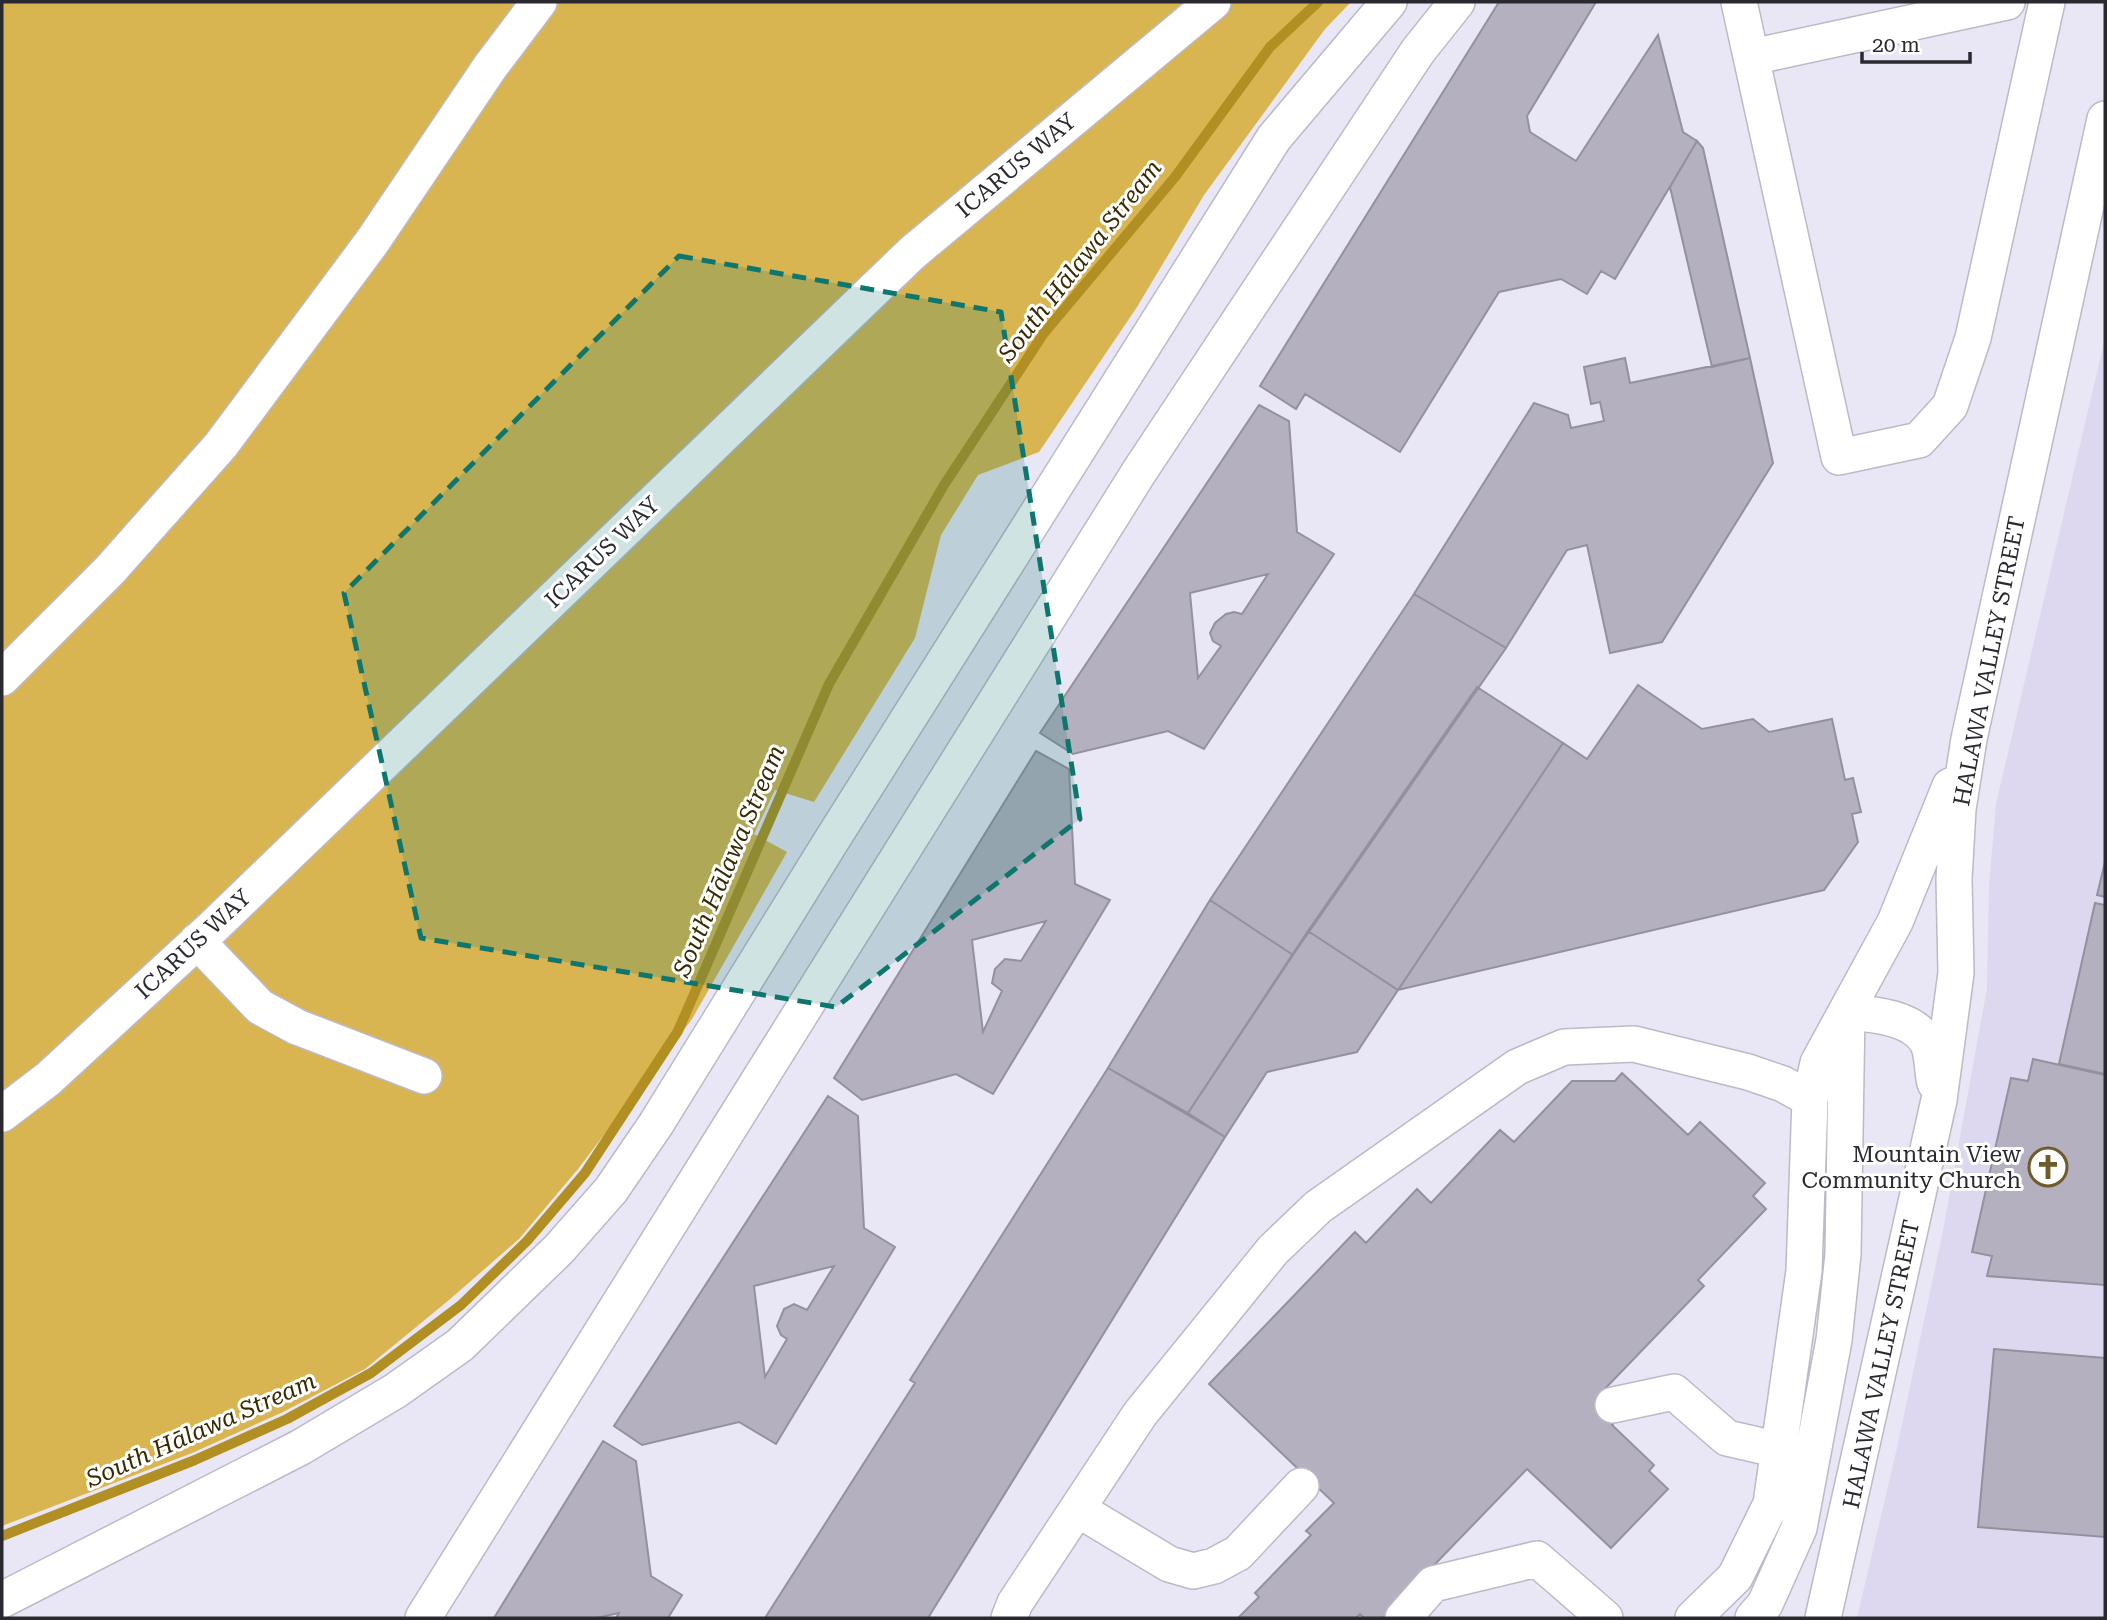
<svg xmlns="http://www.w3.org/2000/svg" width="2107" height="1620" font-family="'Roboto Serif',serif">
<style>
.built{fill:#ddd8ef}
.forest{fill:#d8b550}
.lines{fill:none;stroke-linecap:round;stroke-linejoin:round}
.stream{stroke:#b18f22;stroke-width:10}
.building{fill:#b4b0bf;stroke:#94919f;stroke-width:2;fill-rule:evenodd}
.minor-casing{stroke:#bcb9c8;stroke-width:38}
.minor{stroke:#fff;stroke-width:35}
.marked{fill:#0f766e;fill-opacity:0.2;stroke:#0f766e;stroke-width:5;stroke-dasharray:14 9;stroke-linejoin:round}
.labels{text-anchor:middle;stroke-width:6;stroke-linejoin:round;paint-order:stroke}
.street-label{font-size:23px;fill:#2a292f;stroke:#fff}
.poi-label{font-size:23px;fill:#2a292f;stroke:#fff;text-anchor:end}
.water-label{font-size:24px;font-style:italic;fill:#372900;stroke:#fff}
</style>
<rect width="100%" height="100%" fill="#e9e6f6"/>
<path class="built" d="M 2105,338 L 2105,1618 L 1857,1618 L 1897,1448 L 1943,1231 L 1987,988 L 1989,885 L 1996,804 Z"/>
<path class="forest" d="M 2,2 L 1351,2 L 1325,29 L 1204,195 L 1137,307 L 1039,452 L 978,475 L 941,535 L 915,638 L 814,802 L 775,790 L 754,834 L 787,852 L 692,1019 L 578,1169 L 519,1239 L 449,1300 L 365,1369 L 283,1412 L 192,1453 L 2,1526 Z"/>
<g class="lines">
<path class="stream" d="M 2,1536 L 195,1460 L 287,1419 L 371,1373 L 461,1305 L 527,1241 L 585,1173 L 678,1031 L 829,684 L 944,485 L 1044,333 L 1175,177 L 1270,47 L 1318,2"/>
</g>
<path class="building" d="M 1499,2 L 1596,2 L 1527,116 L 1530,132 L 1576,161 L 1658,35 L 1683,132 L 1697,141 L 1615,279 L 1601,271 L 1587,294 L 1561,279 L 1499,292 L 1400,452 L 1305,394 L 1296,409 L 1260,386 Z
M 1697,141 L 1703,148 L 1750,358 L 1712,367 L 1670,187 Z
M 1625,358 L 1630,383 L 1750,358 L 1773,463 L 1662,642 L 1610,653 L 1587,545 L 1567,550 L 1506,648 L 1414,594 L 1534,403 L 1568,415 L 1571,428 L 1604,421 L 1600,402 L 1591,404 L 1584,367 Z
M 1259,405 L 1289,421 L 1297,532 L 1334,554 L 1204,749 L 1168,731 L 1073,754 L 1040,733 ZM 1268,574 L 1242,614 L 1234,612 L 1226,614 L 1215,623 L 1210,633 L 1213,641 L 1221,646 L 1198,678 L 1190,593 Z
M 1414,594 L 1506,648 L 1293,955 L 1210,900 Z
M 1638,685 L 1702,729 L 1753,719 L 1769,732 L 1832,719 L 1845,780 L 1853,778 L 1861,812 L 1852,814 L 1858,842 L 1824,890 L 1398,990 L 1563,743 L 1587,759 Z
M 1477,687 L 1563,743 L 1398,990 L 1308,931 Z
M 1036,751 L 1069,769 L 1075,884 L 1110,900 L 993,1094 L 956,1074 L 862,1100 L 834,1078 ZM 1046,921 L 1021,961 L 1005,959 L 995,969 L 992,983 L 1002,991 L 983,1032 L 972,940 Z
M 2105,862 L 2105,897 L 2097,895 Z
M 1210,900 L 1293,955 L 1188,1113 L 1108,1068 Z
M 2095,903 L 2105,905 L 2105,1074 L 2059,1064 Z
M 1308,931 L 1398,990 L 1357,1052 L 1267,1072 L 1225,1137 L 1188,1113 Z
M 2033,1059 L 2105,1075 L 2105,1285 L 1987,1276 L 1992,1256 L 1972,1252 L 2011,1078 L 2028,1081 Z
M 1108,1068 L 1225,1137 L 928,1618 L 765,1618 L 915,1383 L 910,1380 Z
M 1622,1073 L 1688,1135 L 1700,1122 L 1765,1183 L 1753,1196 L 1766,1209 L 1698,1280 L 1704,1286 L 1599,1395 L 1620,1416 L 1612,1425 L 1654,1465 L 1649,1471 L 1668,1489 L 1611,1548 L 1527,1469 L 1383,1618 L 1364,1618 L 1360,1614 L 1356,1618 L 1238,1618 L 1259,1597 L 1255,1593 L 1311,1535 L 1306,1531 L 1334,1503 L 1209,1384 L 1355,1232 L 1366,1243 L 1417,1189 L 1431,1203 L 1500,1130 L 1514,1142 L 1572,1081 L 1615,1081 Z
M 828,1096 L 858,1116 L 864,1228 L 895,1247 L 776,1444 L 739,1422 L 642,1445 L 614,1426 ZM 834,1266 L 807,1310 L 794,1304 L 784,1309 L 777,1326 L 781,1335 L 787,1339 L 765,1377 L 754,1286 Z
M 1994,1349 L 2105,1358 L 2105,1537 L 1978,1527 Z
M 603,1441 L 636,1461 L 651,1576 L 682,1595 L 668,1618 L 616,1618 L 619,1613 L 596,1618 L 494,1618 Z"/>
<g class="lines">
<defs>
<path id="minor" d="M 1739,2 L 1839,457 L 1919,440 L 1950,406 L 1973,338 L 2047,2
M 1752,57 L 2007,2
M 2,678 L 110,570 L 221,445 L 372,242 L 490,67 L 539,2
M 197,941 L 260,1007 L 297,1027 L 424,1076
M 2,1114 L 48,1079 L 213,927 L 912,253 L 1213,2
M 1613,1405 L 1674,1392 L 1727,1438 L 1779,1450
M 1079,1510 L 1169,1564 L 1193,1571 L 1214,1566 L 1238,1553 L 1301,1486
M 2,1600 L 301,1447 L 395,1391 L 460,1345 L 559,1249 L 611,1190 L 656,1124 L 830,843 L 1274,138 L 1389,2
M 423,1618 L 1139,472 L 1418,51 L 1457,2
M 1009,1618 L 1015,1603 L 1140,1414 L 1273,1250 L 1318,1207 L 1517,1067 L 1564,1047 L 1634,1044 L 1748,1072 L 1783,1084 L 1810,1099
M 1403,1618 L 1433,1584 L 1537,1559 L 1605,1618
M 1693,1618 L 1735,1577 L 1771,1504 L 1804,1271 L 1810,1099 L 1818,1063 L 1895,922 L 1950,786
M 1753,1618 L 1765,1604 L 1799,1528 L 1834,1340 L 1843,1254 L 1847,1012 C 1872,1014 1915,1017 1928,1044 C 1933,1055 1932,1072 1935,1083
M 1823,1618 L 1939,1100 L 1956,973 L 1954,879 L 1958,809 L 1969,739 L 2105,119"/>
</defs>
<use href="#minor" class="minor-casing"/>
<use href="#minor" class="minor"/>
</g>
<path class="marked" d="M 679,256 L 1001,312 L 1080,819 L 836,1007 L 421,938 L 344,593 Z"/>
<defs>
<symbol id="church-ring" viewBox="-11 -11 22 22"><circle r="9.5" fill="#fff" stroke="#6e5c2a" stroke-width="1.5"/><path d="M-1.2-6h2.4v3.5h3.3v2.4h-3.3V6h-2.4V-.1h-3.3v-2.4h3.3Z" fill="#6e5c2a"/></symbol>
</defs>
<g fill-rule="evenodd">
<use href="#church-ring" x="2026" y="1145" width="44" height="44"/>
</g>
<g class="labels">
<g class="street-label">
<text transform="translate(1016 165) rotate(-40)" y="8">ICARUS WAY</text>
<text transform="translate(602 552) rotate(-44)" y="8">ICARUS WAY</text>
<text transform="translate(1989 661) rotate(-79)" y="8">HALAWA VALLEY STREET</text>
<text transform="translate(193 944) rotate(-43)" y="8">ICARUS WAY</text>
<text transform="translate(1881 1364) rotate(-78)" y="8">HALAWA VALLEY STREET</text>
</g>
<g class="poi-label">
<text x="2021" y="1162">Mountain View<tspan x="2021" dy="26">Community Church</tspan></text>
</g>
<g class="water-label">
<text transform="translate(1080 261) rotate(-52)" y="8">South Hālawa Stream</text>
<text transform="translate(729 861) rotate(-67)" y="8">South Hālawa Stream</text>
<text transform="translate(201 1430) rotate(-24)" y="8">South Hālawa Stream</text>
</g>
</g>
<rect width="2107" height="1620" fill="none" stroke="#2a292f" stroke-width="7"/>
<path d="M1862 52v10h108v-10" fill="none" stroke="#2a292f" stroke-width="3.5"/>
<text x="1872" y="52" font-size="21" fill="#2a292f" stroke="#ffffff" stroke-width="5" paint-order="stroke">20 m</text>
</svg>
